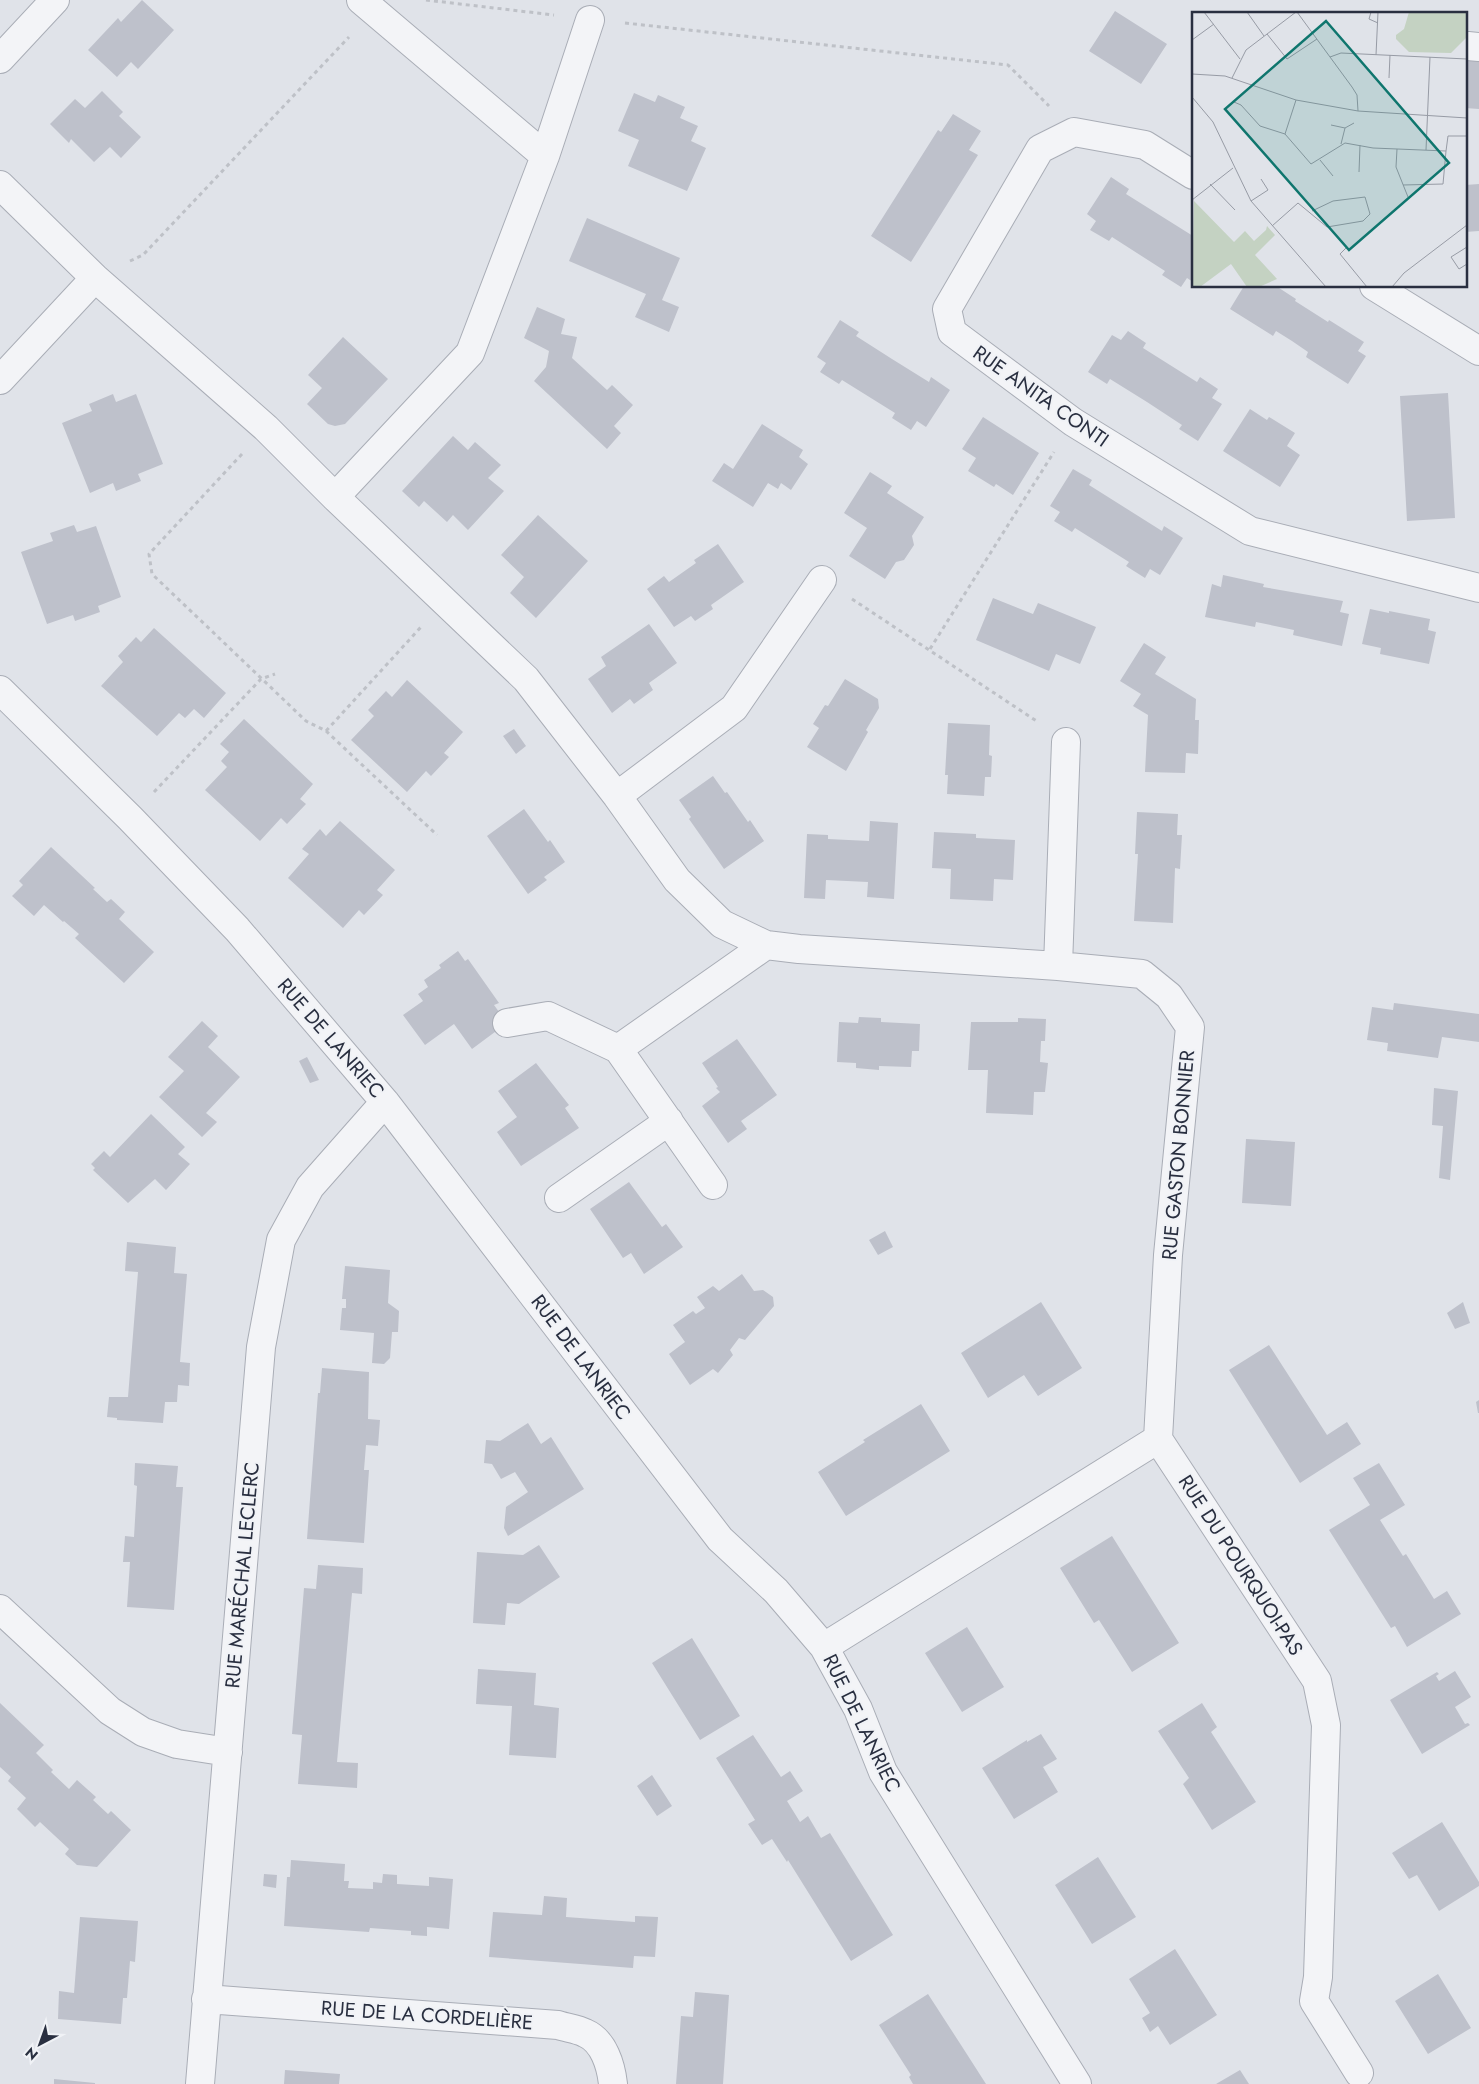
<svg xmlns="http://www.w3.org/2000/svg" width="1479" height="2084" font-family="Jost,sans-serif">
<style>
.building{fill:#bec1cb}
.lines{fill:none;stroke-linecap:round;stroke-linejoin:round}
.minor-casing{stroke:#a9adb6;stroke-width:30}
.path{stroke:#bec1c7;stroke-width:3;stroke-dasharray:4 4;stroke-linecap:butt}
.minor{stroke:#f3f4f7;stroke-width:28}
.labels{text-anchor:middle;stroke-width:4;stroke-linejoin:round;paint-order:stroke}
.street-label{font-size:20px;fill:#292f40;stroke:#f0f2f6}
.inset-road{fill:none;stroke:#979ba5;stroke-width:1}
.view{fill:#0f766e;fill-opacity:0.15;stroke:#0f766e;stroke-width:2.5}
.inset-edge{fill:none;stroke:#292f40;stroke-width:2.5}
</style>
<rect width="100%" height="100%" fill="#e0e3e9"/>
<path class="building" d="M 142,0 L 174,30 L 138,69 L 131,62 L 117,77 L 88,50 L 118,18 L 121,22 Z
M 1115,11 L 1167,44 L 1141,84 L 1089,51 Z
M 1465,54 L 1479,54 L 1479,109 L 1465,108 Z
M 102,91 L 123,112 L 119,116 L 141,137 L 121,158 L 110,147 L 94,162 L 71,139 L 69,143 L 50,124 L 75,99 L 85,108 Z
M 634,93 L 655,102 L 658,95 L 685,107 L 680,118 L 698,126 L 691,141 L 706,148 L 687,191 L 628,166 L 639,140 L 618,131 Z
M 953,114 L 981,131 L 969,150 L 978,155 L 911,262 L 871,236 L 938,130 L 941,132 Z
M 1111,177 L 1129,189 L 1126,194 L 1193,236 L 1193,282 L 1187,278 L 1181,287 L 1162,275 L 1165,271 L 1112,237 L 1109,241 L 1090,230 L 1096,221 L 1087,214 Z
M 1479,184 L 1479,231 L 1465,232 L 1465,185 Z
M 587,218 L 680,258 L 662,300 L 679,307 L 669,332 L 635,317 L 646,294 L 569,261 Z
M 1244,286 L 1276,286 L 1296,299 L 1295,301 L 1328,322 L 1329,320 L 1364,342 L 1358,351 L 1366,356 L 1348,384 L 1306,357 L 1308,352 L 1292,341 L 1276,331 L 1273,336 L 1230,309 Z
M 537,307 L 565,319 L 561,334 L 577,337 L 572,358 L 607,390 L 612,385 L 633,405 L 614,426 L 621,433 L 607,449 L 534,381 L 546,367 L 549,351 L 524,338 Z
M 840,320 L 859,332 L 856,336 L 892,359 L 929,382 L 931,377 L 950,390 L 926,427 L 917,421 L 911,430 L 892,418 L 895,413 L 842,380 L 839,384 L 820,372 L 826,363 L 817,357 Z
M 1128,331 L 1146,343 L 1143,348 L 1197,382 L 1200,377 L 1218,389 L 1212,398 L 1222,404 L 1198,441 L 1179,429 L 1182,425 L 1147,402 L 1110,379 L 1107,384 L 1088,372 L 1112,335 L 1121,340 Z
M 343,337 L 388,379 L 345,424 L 335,426 L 328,424 L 307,404 L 322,388 L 308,375 Z
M 1448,393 L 1455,518 L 1407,521 L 1400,396 Z
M 113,394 L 116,402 L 136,394 L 163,464 L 138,474 L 141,481 L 116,491 L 113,483 L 90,493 L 62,423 L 92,411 L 89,404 Z
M 1250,409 L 1267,420 L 1269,417 L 1295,433 L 1287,446 L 1300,455 L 1280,487 L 1223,451 Z
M 983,417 L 1039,453 L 1013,495 L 996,484 L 994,487 L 968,471 L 976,458 L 962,449 Z
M 762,424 L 803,450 L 799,457 L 808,464 L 791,490 L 781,483 L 778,489 L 768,483 L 753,507 L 712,481 L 724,463 L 733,469 Z
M 453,436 L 468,450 L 475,442 L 501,465 L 488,478 L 504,491 L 468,530 L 453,515 L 447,522 L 424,501 L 419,507 L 402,491 Z
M 1073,469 L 1092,480 L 1089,485 L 1162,531 L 1164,526 L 1183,538 L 1160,575 L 1150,569 L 1145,578 L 1126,566 L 1129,562 L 1075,528 L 1072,532 L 1054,521 L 1060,512 L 1050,506 Z
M 870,472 L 892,486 L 887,493 L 924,517 L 912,536 L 914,545 L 904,560 L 896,562 L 885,579 L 849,556 L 867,528 L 844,513 Z
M 538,515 L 588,561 L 536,618 L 510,593 L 524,577 L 501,555 Z
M 74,525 L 77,532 L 96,526 L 121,597 L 98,606 L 100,612 L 75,621 L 73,615 L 47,624 L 21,552 L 53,541 L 50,533 Z
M 718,544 L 744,582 L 711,605 L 713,609 L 695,621 L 691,616 L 674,627 L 647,589 L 664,576 L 669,582 L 696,563 L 694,560 Z
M 1223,575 L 1264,584 L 1263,587 L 1343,601 L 1340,612 L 1349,614 L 1342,646 L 1293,635 L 1294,630 L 1256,622 L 1255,627 L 1205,617 L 1212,584 L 1221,587 Z
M 993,598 L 1033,614 L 1038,603 L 1096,627 L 1080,664 L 1056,654 L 1049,671 L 976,640 Z
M 1370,609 L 1389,613 L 1389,611 L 1430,619 L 1428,630 L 1436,632 L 1429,664 L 1380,654 L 1381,648 L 1362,644 Z
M 649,624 L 677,663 L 649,683 L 653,690 L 634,704 L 630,699 L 612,713 L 588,679 L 606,666 L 601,657 Z
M 154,628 L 226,693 L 204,718 L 194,709 L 185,718 L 179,713 L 157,736 L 101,686 L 123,662 L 118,656 L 136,637 L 141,642 Z
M 1144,643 L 1166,657 L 1155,674 L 1196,699 L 1195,720 L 1199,720 L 1198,754 L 1186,753 L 1185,773 L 1145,772 L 1148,715 L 1133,706 L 1141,694 L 1120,681 Z
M 845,679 L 878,699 L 879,708 L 866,730 L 868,732 L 846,771 L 807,747 L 819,728 L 813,724 L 825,705 L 828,706 Z
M 407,680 L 463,732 L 444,753 L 449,757 L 431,776 L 426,771 L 407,792 L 351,740 L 374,716 L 368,710 L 386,691 L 392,697 Z
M 244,719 L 313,784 L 300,799 L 306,804 L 287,824 L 281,818 L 260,841 L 205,790 L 227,767 L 221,761 L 229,752 L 220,744 Z
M 948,723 L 990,725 L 989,755 L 992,756 L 991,777 L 985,777 L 984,796 L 947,794 L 948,775 L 945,775 Z
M 514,729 L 526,746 L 516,754 L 503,736 Z
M 713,776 L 725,793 L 727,792 L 748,822 L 750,820 L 764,841 L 724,869 L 689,819 L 691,817 L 679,800 Z
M 524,809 L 548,842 L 550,840 L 565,862 L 544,877 L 547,880 L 528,894 L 487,836 Z
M 1137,812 L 1178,814 L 1177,835 L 1182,835 L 1180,869 L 1175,868 L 1173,923 L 1134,921 L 1138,854 L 1135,854 Z
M 340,821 L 395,870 L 377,890 L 383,895 L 364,915 L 359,910 L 343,928 L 288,878 L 309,854 L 302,849 L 320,829 L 326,836 Z
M 870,821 L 898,823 L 894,899 L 867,897 L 868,882 L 826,880 L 825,899 L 804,898 L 807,834 L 828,835 L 828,839 L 869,841 Z
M 934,832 L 976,834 L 976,838 L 1015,840 L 1013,880 L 994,879 L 993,901 L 950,899 L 951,869 L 932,868 Z
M 51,847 L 95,888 L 93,889 L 107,902 L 111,899 L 125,912 L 119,919 L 154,952 L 124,983 L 75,938 L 79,934 L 64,921 L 63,922 L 44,905 L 34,916 L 12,896 L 23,885 L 19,881 Z
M 458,951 L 465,961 L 468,959 L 499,1003 L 494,1005 L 507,1023 L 472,1049 L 454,1024 L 425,1045 L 403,1015 L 423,1001 L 418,994 L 428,987 L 424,980 L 441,968 L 439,965 Z
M 1394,1003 L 1479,1014 L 1479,1042 L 1442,1037 L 1438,1058 L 1387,1051 L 1388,1043 L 1367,1040 L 1372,1007 L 1393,1010 Z
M 859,1017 L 881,1018 L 881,1022 L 920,1024 L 919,1051 L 912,1051 L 911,1067 L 879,1066 L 879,1070 L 856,1068 L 856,1063 L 837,1062 L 839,1022 L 858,1023 Z
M 1018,1018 L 1046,1019 L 1045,1041 L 1041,1041 L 1040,1062 L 1048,1063 L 1045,1092 L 1034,1092 L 1033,1115 L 986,1113 L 988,1070 L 968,1070 L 971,1022 L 1018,1022 Z
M 202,1021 L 218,1036 L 208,1047 L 240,1077 L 206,1113 L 217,1122 L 202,1137 L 159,1097 L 184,1071 L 168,1057 Z
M 737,1039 L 777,1095 L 741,1121 L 747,1129 L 728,1143 L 702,1106 L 720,1092 L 716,1088 L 718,1087 L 702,1063 Z
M 307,1057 L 319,1080 L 310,1083 L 299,1061 Z
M 536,1063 L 569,1105 L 565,1108 L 579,1128 L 521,1166 L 497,1132 L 517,1117 L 498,1091 Z
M 1434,1088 L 1458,1091 L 1450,1180 L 1439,1178 L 1443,1126 L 1432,1125 Z
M 151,1114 L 185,1147 L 178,1154 L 190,1164 L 166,1190 L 155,1179 L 128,1203 L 93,1170 L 95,1168 L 91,1164 L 104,1151 L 110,1157 Z
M 1246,1139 L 1295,1142 L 1291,1206 L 1242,1203 Z
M 629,1182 L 662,1227 L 666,1224 L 683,1247 L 644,1274 L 631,1253 L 623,1258 L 590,1209 Z
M 885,1231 L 893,1247 L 878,1255 L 869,1240 Z
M 127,1242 L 176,1247 L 174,1273 L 187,1274 L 180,1362 L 190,1363 L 189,1386 L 178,1385 L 177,1402 L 165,1402 L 163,1423 L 117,1420 L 117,1418 L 107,1417 L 109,1397 L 128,1397 L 138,1272 L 125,1271 Z
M 345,1266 L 390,1270 L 388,1303 L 399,1311 L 398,1332 L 392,1332 L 390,1358 L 384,1364 L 372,1363 L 374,1333 L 340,1330 L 342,1308 L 346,1308 L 346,1299 L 342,1299 Z
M 742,1274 L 754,1291 L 763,1290 L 773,1297 L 774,1306 L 745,1340 L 739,1338 L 730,1350 L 733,1355 L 718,1373 L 713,1369 L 690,1385 L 669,1354 L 685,1342 L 673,1325 L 693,1311 L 696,1314 L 705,1308 L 697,1297 L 713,1286 L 719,1291 Z
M 1041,1302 L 1082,1368 L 1038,1396 L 1024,1375 L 988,1398 L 961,1353 Z
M 1463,1302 L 1470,1323 L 1455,1329 L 1447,1313 Z
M 1269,1345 L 1327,1435 L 1347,1422 L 1361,1444 L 1300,1483 L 1229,1370 Z
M 322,1368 L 369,1372 L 368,1419 L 380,1420 L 378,1446 L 366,1445 L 364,1470 L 369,1470 L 364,1543 L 307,1539 L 318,1393 L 320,1393 Z
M 1479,1400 L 1479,1413 L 1478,1413 L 1476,1402 Z
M 921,1404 L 950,1451 L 846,1516 L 818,1472 L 865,1442 L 863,1440 Z
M 528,1423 L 541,1444 L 551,1437 L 584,1489 L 508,1536 L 504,1528 L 506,1507 L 528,1492 L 515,1472 L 501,1479 L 492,1464 L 484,1463 L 486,1440 L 500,1441 Z
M 135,1463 L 178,1466 L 176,1487 L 183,1487 L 174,1610 L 127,1607 L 130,1562 L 123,1562 L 125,1536 L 134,1537 L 137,1486 L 134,1485 Z
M 1379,1463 L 1405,1505 L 1380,1520 L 1403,1556 L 1406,1554 L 1434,1599 L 1447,1591 L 1461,1614 L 1407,1647 L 1395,1626 L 1391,1628 L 1329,1530 L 1370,1505 L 1353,1478 Z
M 1112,1536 L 1179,1643 L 1132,1672 L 1099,1620 L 1094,1623 L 1060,1568 Z
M 539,1545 L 560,1577 L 519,1604 L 507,1603 L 505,1625 L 473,1623 L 477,1552 L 523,1555 Z
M 318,1565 L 363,1568 L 362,1594 L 352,1593 L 337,1762 L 358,1763 L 357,1788 L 298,1784 L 302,1735 L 292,1734 L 304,1588 L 316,1589 Z
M 967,1627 L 1004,1687 L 962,1712 L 925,1653 Z
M 692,1638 L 740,1716 L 700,1740 L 652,1663 Z
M 478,1669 L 536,1673 L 534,1705 L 559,1708 L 556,1758 L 509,1755 L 512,1706 L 476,1704 Z
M 1455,1671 L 1471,1697 L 1455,1707 L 1465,1724 L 1468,1723 L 1470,1725 L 1422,1754 L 1390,1700 L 1437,1672 L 1439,1674 L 1436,1676 L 1439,1681 Z
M 0,1703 L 44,1745 L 36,1753 L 53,1770 L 51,1772 L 69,1789 L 77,1780 L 96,1797 L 93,1800 L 108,1814 L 111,1811 L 131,1830 L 97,1867 L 77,1865 L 65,1854 L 69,1849 L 40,1822 L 35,1827 L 17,1809 L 26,1798 L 8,1781 L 11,1777 L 0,1767 Z
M 1202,1703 L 1217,1727 L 1211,1732 L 1256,1802 L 1212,1830 L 1183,1784 L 1189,1778 L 1158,1731 Z
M 1041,1734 L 1057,1759 L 1043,1767 L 1058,1792 L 1014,1819 L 982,1768 L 1027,1740 L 1027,1742 Z
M 753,1735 L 781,1777 L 790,1771 L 803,1791 L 787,1801 L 800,1822 L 808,1816 L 821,1838 L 830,1833 L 893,1935 L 851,1961 L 788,1860 L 787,1862 L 772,1839 L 762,1845 L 748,1824 L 755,1820 L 716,1758 Z
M 652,1775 L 672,1806 L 657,1816 L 637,1786 Z
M 1442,1822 L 1479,1882 L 1479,1886 L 1439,1911 L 1417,1875 L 1409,1879 L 1392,1853 Z
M 1098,1857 L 1136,1917 L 1092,1944 L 1055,1885 Z
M 291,1860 L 345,1864 L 344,1881 L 349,1881 L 348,1888 L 373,1889 L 373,1882 L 382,1883 L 383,1874 L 397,1875 L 397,1884 L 429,1886 L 429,1877 L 453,1879 L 449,1929 L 427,1927 L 427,1936 L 411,1935 L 411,1931 L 370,1928 L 369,1932 L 284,1926 L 287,1877 L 290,1877 Z
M 264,1874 L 277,1875 L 276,1888 L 263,1886 Z
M 544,1896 L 567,1898 L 566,1917 L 635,1922 L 635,1916 L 658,1917 L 655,1957 L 634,1956 L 633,1968 L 489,1957 L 493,1912 L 542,1915 Z
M 80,1917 L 138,1921 L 135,1962 L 130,1961 L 127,1998 L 123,1998 L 121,2024 L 58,2019 L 59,1991 L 74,1993 Z
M 1175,1949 L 1217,2015 L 1170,2045 L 1158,2026 L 1150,2032 L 1142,2018 L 1150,2013 L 1129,1979 Z
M 1438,1974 L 1471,2028 L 1428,2054 L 1395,2001 Z
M 695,1992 L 729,1995 L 723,2084 L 676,2084 L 681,2016 L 693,2017 Z
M 928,1994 L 961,2045 L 986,2084 L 913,2084 L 909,2077 L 911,2075 L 879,2025 Z
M 285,2070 L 340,2074 L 339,2084 L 284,2084 Z
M 1240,2070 L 1249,2084 L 1216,2084 Z
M 54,2079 L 95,2083 L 95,2084 L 54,2084 Z"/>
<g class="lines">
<defs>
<path id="minor" d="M 361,0 L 545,156
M 1468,46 L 1479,47
M 0,59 L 55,0
M 1193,175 L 1145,145 L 1074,132 L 1040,149 L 947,309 L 952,332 L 1073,422 L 1250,531 L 1479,588
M 0,185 L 95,278 L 266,428 L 335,497 L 526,679 L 617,796 L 677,880 L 722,924 L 766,945 L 799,949 L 1058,966 L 1142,974 L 1169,996 L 1190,1027 L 1168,1255 L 1158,1439
M 1374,286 L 1479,351
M 0,380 L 95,278
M 335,497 L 470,353 L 545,156 L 590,20
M 0,690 L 130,818 L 237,929 L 385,1102 L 720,1539 L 776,1591 L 824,1647 L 858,1709 L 883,1772 L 1077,2084
M 617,796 L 734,708 L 822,580
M 1058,966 L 1066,742
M 507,1023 L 548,1016 L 618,1049 L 713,1185
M 618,1049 L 766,945
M 559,1198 L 669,1121
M 1158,1439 L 1317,1681 L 1326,1725 L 1318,1977 L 1314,2001 L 1359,2073
M 0,1609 L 110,1711 L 143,1732 L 177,1744 L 228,1752
M 824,1647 L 1158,1439
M 206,1999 L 558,2025 C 567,2028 577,2029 585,2033 C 604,2041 611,2066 613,2084
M 200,2084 L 261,1347 L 281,1240 L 310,1187 L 385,1102"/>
</defs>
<use href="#minor" class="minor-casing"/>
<path class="path" d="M 426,0 L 554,15
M 625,23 L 1008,65 L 1049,106
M 130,261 L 143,255 L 349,37
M 242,454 L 149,554 L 152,574 L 306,721 L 326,731 L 437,835
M 852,599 L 1038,722
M 930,649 L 1054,452
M 326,731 L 421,627
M 154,792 L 261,679 L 275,674"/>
<use href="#minor" class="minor"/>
</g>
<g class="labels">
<g class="street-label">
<text transform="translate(1041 396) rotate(35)" y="7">RUE ANITA CONTI</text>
<text transform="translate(331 1038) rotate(49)" y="7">RUE DE LANRIEC</text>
<text transform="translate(1178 1155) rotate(-85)" y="7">RUE GASTON BONNIER</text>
<text transform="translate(581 1357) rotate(53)" y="7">RUE DE LANRIEC</text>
<text transform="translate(1241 1565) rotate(57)" y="7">RUE DU POURQUOI-PAS</text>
<text transform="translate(242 1575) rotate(-85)" y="7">RUE MARÉCHAL LECLERC</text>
<text transform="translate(862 1723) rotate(64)" y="7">RUE DE LANRIEC</text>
<text transform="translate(427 2015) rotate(4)" y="7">RUE DE LA CORDELIÈRE</text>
</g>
</g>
<g transform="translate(1192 12)">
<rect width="275" height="275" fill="#e0e3e9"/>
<path d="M 217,0 L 275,0 L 275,25 L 259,41 L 217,40 L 204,27 L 204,23 L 212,17 ZM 2,189 L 42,230 L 53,219 L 62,229 L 74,218 L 75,214 L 83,223 L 63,243 L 85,267 L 67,275 L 55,275 L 39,252 L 8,275 L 0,274 Z" fill="#c4d2c2"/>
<path class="inset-road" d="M 12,0 L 48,47M 55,0 L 72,24M 105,0 L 160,75 L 165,83 L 166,99M 179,0 L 177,7 L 186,11M 75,22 L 95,47 L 125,27M 0,28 L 22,12M 184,43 L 186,0M 138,45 L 149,41 L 275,47M 0,62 L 33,64 L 104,88 L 166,99 L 275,106M 40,66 L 54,38 L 104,0M 197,66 L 198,43M 0,85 L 21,110 L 59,189 L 134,275M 42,90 L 49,93 L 68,114 L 93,122M 139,113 L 153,116 L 162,111M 93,122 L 119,152 L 153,131 L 181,136 L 254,139 L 256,124 L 275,124M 93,122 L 104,88M 149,132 L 153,116M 205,137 L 204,155 L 216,185M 234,138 L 238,45M 128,148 L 141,164M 167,160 L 168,133M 18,172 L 43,198M 211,173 L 251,172 L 254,139M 0,188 L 41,156M 59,189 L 76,178 L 69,167M 80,214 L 106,191 L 135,215 L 171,209 L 178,202 L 173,185 L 141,189 L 120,199M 155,235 L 148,242 L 175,275M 275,235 L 259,245 L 267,257 L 275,252M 200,275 L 212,261 L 275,213"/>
<path class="view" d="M 134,9 L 257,151 L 157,238 L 33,97 Z"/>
<rect width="275" height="275" class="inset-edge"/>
</g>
<g transform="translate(40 2044) rotate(221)" stroke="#f0f2f6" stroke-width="4" paint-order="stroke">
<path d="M0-4L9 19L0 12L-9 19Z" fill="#292f40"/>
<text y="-8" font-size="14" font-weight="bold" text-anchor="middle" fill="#292f40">N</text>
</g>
</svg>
